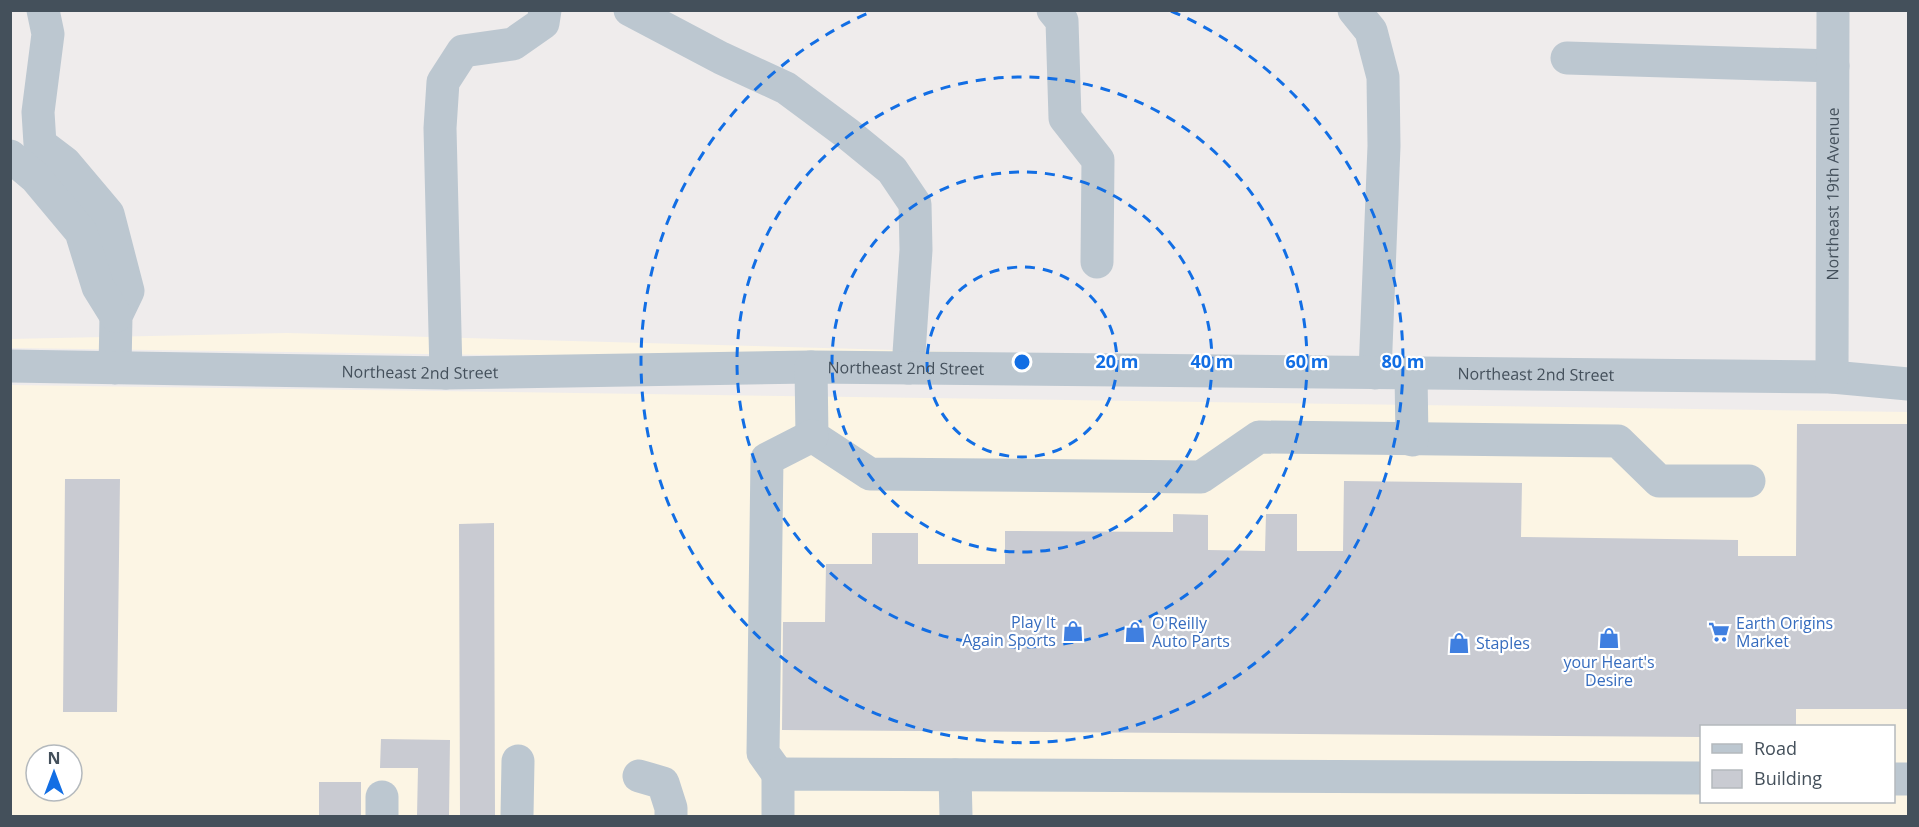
<svg xmlns="http://www.w3.org/2000/svg" width="1919" height="827" font-family="'Open Sans',sans-serif">
<style>
.commercial{fill:#fcf5e4;fill-rule:evenodd}
.building{fill:#c9cbd2}
.lines{fill:none;stroke-linecap:round;stroke-linejoin:round}
.minor{stroke:#bcc7d0;stroke-width:33}
.ring{fill:none;stroke:#126ee4;stroke-width:3;stroke-dasharray:10 8}
.labels{text-anchor:middle;stroke-width:4.5;stroke-linejoin:round;paint-order:stroke}
.street-label{font-size:16px;fill:#44505b;stroke:#fff}
.shop-label{font-size:16px;fill:#366cbe;stroke:#fff;text-anchor:start}
.centre{fill:#126ee4;stroke:#fff;stroke-width:3}
.ring-label{font-size:18px;text-anchor:middle;font-weight:bold;fill:#126ee4;stroke:#fff;stroke-width:4.5;stroke-linejoin:round;paint-order:stroke}
</style>
<rect width="100%" height="100%" fill="#efecec"/>
<path class="commercial" d="M 287,333 L 1684,372 L 11,348 L 10,339 Z
M 11,385 L 1908,412 L 1908,816 L 11,816 ZM 1702,726 L 1894,726 L 1894,802 L 1702,802 ZM 36,755 L 72,755 L 72,791 L 36,791 Z"/>
<path class="building" d="M 1797,424 L 1908,424 L 1908,709 L 1796,709 L 1796,726 L 1702,726 L 1702,737 L 782,730 L 783,622 L 825,622 L 826,564 L 872,564 L 872,533 L 918,533 L 918,564 L 1005,564 L 1005,531 L 1173,532 L 1173,514 L 1208,515 L 1208,550 L 1265,551 L 1266,514 L 1297,514 L 1297,551 L 1343,551 L 1344,481 L 1522,483 L 1521,537 L 1738,540 L 1738,556 L 1796,556 Z
M 65,479 L 120,479 L 117,712 L 63,712 Z
M 494,523 L 495,816 L 460,816 L 459,524 Z
M 381,739 L 450,740 L 449,816 L 417,816 L 418,768 L 380,768 Z
M 319,782 L 361,782 L 361,816 L 319,816 Z"/>
<g class="lines">
<g class="minor">
<path d="M 43,10 L 48,34 L 38,112 L 40,144 L 65,163 L 108,214 L 128,291 L 116,316 L 115,368"/>
<path d="M 630,10 L 721,58 L 786,88 L 848,134 L 892,170 L 915,204 L 916,250 L 908,368"/>
<path d="M 1053,10 L 1062,21 L 1065,118 L 1098,160 L 1097,262"/>
<path d="M 1354,10 L 1371,31 L 1383,77 L 1384,146 L 1375,373"/>
<path d="M 1567,58 L 1833,66"/>
<path d="M 10,156 L 35,177 L 81,232 L 98,287 L 116,316"/>
<path id="s1" d="M 10,366 L 446,373 L 811,367 L 1832,377 L 1908,384"/>
<path d="M 811,367 L 812,436 L 870,474 L 1201,477 L 1259,437 L 1618,441 L 1659,481 L 1749,481"/>
<path d="M 446,373 L 440,128 L 443,82 L 463,51 L 513,44 L 543,23 L 545,10"/>
<path d="M 1411,373 L 1412,440"/>
<path id="s2" d="M 1832,377 L 1833,10"/>
<path d="M 778,774 L 763,753 L 767,459 L 812,436"/>
<path d="M 955,775 L 956,816"/>
<path d="M 639,776 L 663,783 L 671,808 L 671,816"/>
<path d="M 1894,779 L 1908,779"/>
<path d="M 382,797 L 382,816"/>
<path d="M 517,816 L 518,761"/>
<path d="M 778,816 L 778,774 L 1702,778"/>
</g>
</g>
<g class="ring">
<circle cx="1022" cy="362" r="95"/>
<circle cx="1022" cy="362" r="190"/>
<circle cx="1022" cy="362" r="285"/>
<path d="M1171 11A381 381 0 1 1 873 11"/>
</g>
<defs>
<symbol id="shop-bare" viewBox="-9 -9 18 18"><path d="M-5-2.5h2.3a2.7 3.5 0 0 1 5.4 0H5L5.5 6h-11ZM-1.5-2.5h3a1.5 2.3 0 0 0-3 0Z" fill="#3f7fe0" stroke="#fff" stroke-width="2.5" paint-order="stroke"/></symbol>
<symbol id="supermarket-bare" viewBox="-9 -9 18 18"><path d="M-6-5.5h2.5l.6 2H6L4.5 2H-2.5L-4.4-4H-6ZM-1.5 3.2a1.3 1.3 0 1 0 .1 0ZM3 3.2a1.3 1.3 0 1 0 .1 0Z" fill="#3f7fe0" stroke="#fff" stroke-width="2.5" paint-order="stroke"/></symbol>
</defs>
<g fill-rule="evenodd">
<use href="#shop-bare" x="1058" y="616" width="30" height="30"/>
<use href="#shop-bare" x="1120" y="617" width="30" height="30"/>
<use href="#supermarket-bare" x="1704" y="617" width="30" height="30"/>
<use href="#shop-bare" x="1594" y="623" width="30" height="30"/>
<use href="#shop-bare" x="1444" y="628" width="30" height="30"/>
</g>
<g class="labels">
<g class="street-label">
<text dy="6" stroke="none"><textPath href="#s2" startOffset="183">Northeast 19th Avenue</textPath></text>
<text dy="6" stroke="none"><textPath href="#s1" startOffset="896">Northeast 2nd Street</textPath></text>
<text dy="6" stroke="none"><textPath href="#s1" startOffset="410">Northeast 2nd Street</textPath></text>
<text dy="6" stroke="none"><textPath href="#s1" startOffset="1526">Northeast 2nd Street</textPath></text>
</g>
<g class="shop-label">
<text x="1056" y="628" text-anchor="end">Play It<tspan x="1056" dy="18">Again Sports</tspan></text>
<text x="1152" y="629">O'Reilly<tspan x="1152" dy="18">Auto Parts</tspan></text>
<text x="1736" y="629">Earth Origins<tspan x="1736" dy="18">Market</tspan></text>
<text x="1476" y="649">Staples</text>
<text x="1609" y="668" text-anchor="middle">your Heart's<tspan x="1609" dy="18">Desire</tspan></text>
</g>
</g>
<circle cx="1022" cy="362" r="9" class="centre"/>
<g class="ring-label">
<text x="1117" y="368">20 m</text>
<text x="1212" y="368">40 m</text>
<text x="1307" y="368">60 m</text>
<text x="1403" y="368">80 m</text>
</g>
<rect width="1919" height="827" fill="none" stroke="#44505b" stroke-width="24"/>
<rect x="1700" y="725" width="195" height="78" fill="#ffffff" stroke="#b4b9bd" stroke-width="1.5"/>
<rect x="1712" y="744" width="30" height="9" fill="#bcc7d0" stroke="#b4b9bd" stroke-width="1.5"/>
<text x="1754" y="755" font-size="18" fill="#44505b">Road</text>
<rect x="1712" y="770" width="30" height="18" fill="#c9cbd2" stroke="#b4b9bd" stroke-width="1.5"/>
<text x="1754" y="785" font-size="18" fill="#44505b">Building</text>
<g transform="translate(54 773)"><circle r="28" fill="#ffffff" stroke="#b4b9bd" stroke-width="1.5"/>
<path d="M0-4.5L10 22L0 15L-10 22Z" fill="#126ee4"/>
<text y="-9" font-size="16" font-weight="bold" text-anchor="middle" fill="#44505b">N</text>
</g>
</svg>
